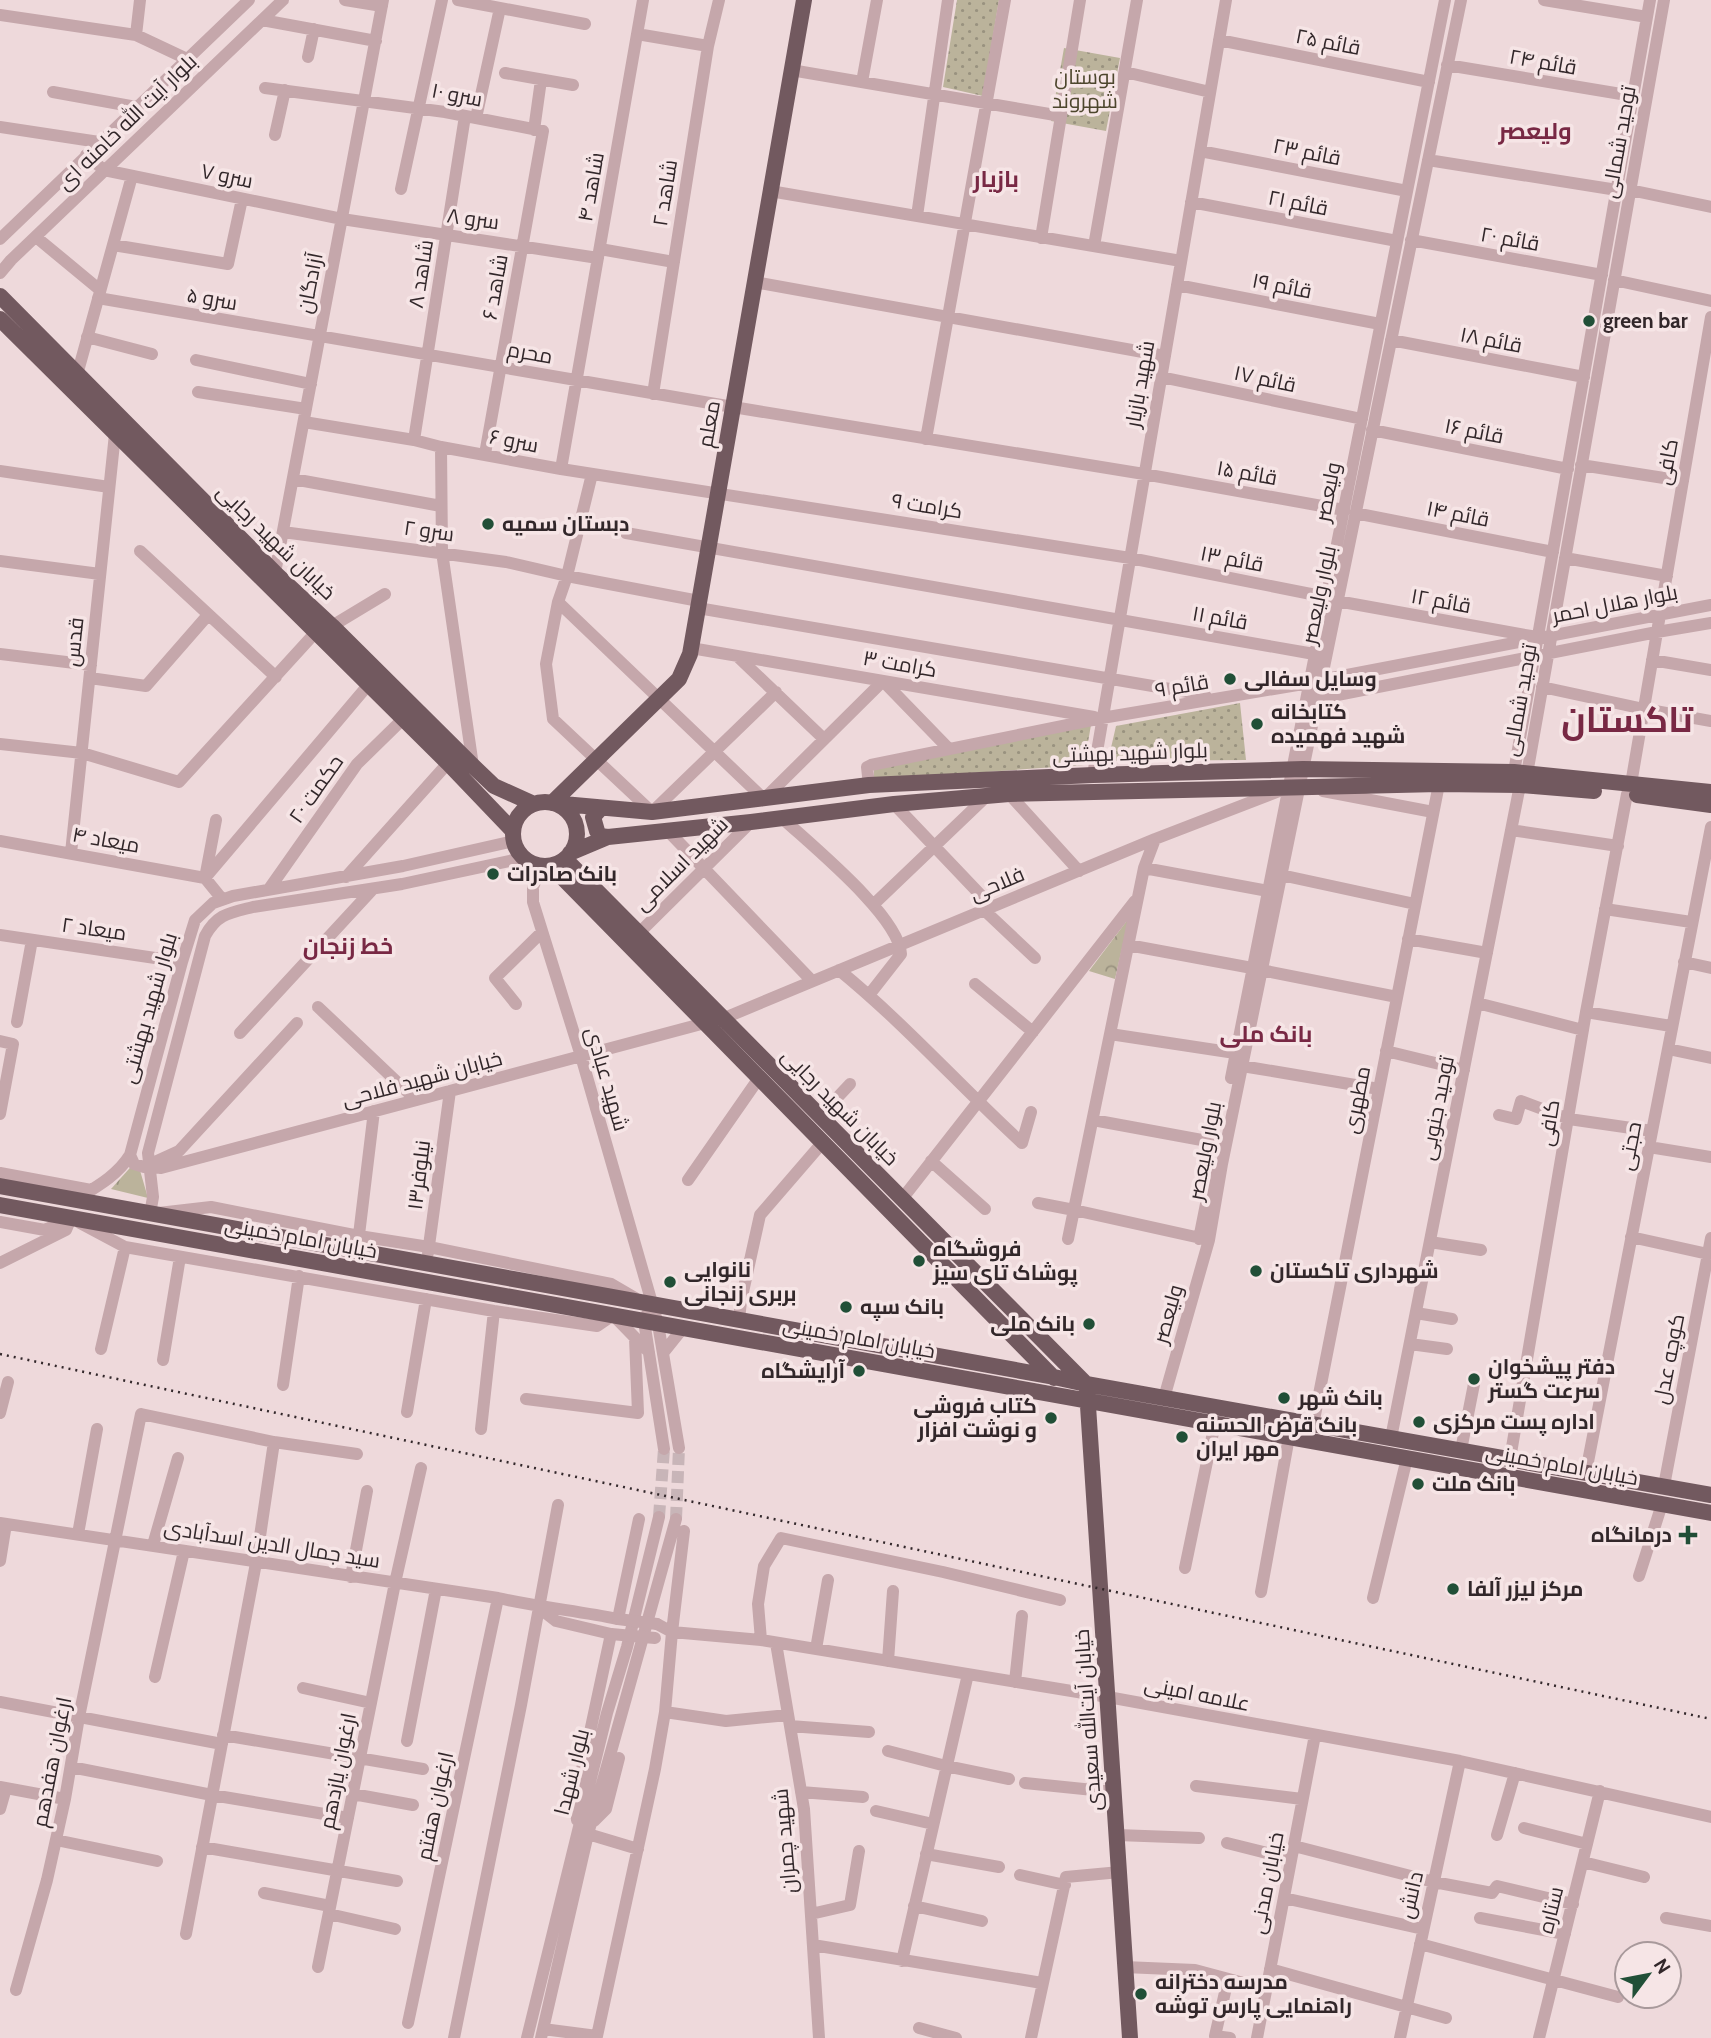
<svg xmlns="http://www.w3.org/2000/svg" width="1711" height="2038" font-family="Cabin,Cairo,sans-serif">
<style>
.grass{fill:url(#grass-tufts)}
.forest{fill:url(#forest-crowns)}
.park{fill:url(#park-dots)}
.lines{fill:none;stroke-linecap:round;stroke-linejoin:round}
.minor-tunnel{stroke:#c8b5b8;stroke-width:12;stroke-dasharray:12 6;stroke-linecap:butt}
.minor{stroke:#c5a7ab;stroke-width:12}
.major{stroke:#72595f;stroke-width:16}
.rail{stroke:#32272a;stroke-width:2.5;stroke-dasharray:2 5;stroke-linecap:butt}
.minor-bridge{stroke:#c5a7ab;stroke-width:12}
.poi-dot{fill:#214f37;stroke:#f6e5e6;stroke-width:2.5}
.labels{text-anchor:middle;stroke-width:7;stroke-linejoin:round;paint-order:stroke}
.street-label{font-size:21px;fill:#32272a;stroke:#f6e5e6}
.park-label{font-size:21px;fill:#4d462d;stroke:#f6e5e6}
.poi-label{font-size:21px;font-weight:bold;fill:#32272a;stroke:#f6e5e6;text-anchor:start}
.neighbourhood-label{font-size:23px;font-weight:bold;fill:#782844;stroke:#f6e5e6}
.town-label{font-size:35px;font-weight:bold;fill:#782844;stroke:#f6e5e6}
</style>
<defs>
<pattern id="grass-tufts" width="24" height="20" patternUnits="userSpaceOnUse" patternTransform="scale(1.75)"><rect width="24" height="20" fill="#bbb39b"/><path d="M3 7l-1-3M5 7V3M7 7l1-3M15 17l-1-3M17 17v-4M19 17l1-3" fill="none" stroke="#99927f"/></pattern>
<pattern id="forest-crowns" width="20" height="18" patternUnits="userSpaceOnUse" patternTransform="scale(1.75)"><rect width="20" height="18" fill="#bbb39b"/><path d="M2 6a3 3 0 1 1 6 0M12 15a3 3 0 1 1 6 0" fill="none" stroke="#99927f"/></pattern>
<pattern id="park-dots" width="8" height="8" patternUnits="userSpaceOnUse" patternTransform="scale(1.75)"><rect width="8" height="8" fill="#bbb39b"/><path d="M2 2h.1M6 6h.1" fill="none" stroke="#99927f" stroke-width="1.8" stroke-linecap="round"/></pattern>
</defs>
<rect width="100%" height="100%" fill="#eed9db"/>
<path class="grass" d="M 137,1160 L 148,1198 L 111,1189 Z"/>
<path class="forest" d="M 1129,918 L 1115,979 L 1089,971 Z"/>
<path class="park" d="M 957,0 L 999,0 L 983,96 L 943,87 Z
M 1064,48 L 1120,58 L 1106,131 L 1051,121 Z
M 1240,703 L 1246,760 L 1108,761 L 1116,726 Z
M 1091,725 L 1084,765 L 874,780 L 874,768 Z"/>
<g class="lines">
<path class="minor-tunnel" d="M 659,1517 L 664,1449
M 676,1519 L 679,1448"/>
<path class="minor" d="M 345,0 L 382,6
M 458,0 L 585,24
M 1544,0 L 1647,17
M 0,15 L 136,35 L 187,59
M 262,20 L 376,41
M 637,34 L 708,46
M 136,35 L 140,0
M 1219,40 L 1429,82
M 308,57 L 314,29
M 1447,65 L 1633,96
M 791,70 L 1061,116
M 1125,72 L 1210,92
M 505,73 L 573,85
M 862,82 L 877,0
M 265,88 L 445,112 L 543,131 L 485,454
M 53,92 L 136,107
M 476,118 L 500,8
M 0,127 L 99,142
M 534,130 L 541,80
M 275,135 L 285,90
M 1200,151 L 1407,191
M 86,155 L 104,170 L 342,219 L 598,258
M 1428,160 L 1617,190 L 1630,190 L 1711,207
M 401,189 L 442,0
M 770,191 L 1181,261
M 1191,202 L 1397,241
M 917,216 L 948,0
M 36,237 L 100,290
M 1041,238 L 1080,0
M 0,239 L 249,0
M 1411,240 L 1602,275
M 113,245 L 228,264 L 242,199
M 1094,246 L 1137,0
M 600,249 L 674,262
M 0,273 L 11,260 L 283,0
M 1614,280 L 1711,301
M 754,282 L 1165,356
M 1177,285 L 1380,324
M 98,298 L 733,407 L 1144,474 L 1344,510
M 87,337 L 152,354
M 1391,340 L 1584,377
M 196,360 L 311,384
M 77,375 L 132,176
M 1161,377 L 1362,419
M 198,392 L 306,409
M 653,394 L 708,46 L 719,0
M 304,422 L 414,440 L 441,447 L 561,469 L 1130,558 L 1326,597
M 1372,430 L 1568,469
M 926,439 L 1005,0
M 414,440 L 465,116
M 441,447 L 442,552 L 473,766
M 1581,465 L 1683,481
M 561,469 L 643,0
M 0,471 L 109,487
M 592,474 L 567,576 L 558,602 L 546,664 L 553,719 L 652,812 L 776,692
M 293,479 L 441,506
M 1355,513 L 1553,552
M 283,532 L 506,562 L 567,576 L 699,601
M 626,533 L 1314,654
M 140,551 L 276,677
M 1565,558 L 1667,576
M 0,561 L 100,574
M 275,573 L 383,0
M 1337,601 L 1531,636
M 558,602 L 764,799 L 883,681 L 949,749
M 698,608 L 1205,695
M 332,626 L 385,594
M 691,648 L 1094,717
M 0,654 L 91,665
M 737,656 L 824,739
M 1652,660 L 1711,670
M 90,678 L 146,686 L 208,615
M 1321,680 L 1711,605
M 1542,687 L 1644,709 L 1711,721
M 1317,699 L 1657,632 L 1711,623
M 0,744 L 82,753 L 179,782 L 315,633
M 1093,775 L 1226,0
M 1517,778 L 1514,772 L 1650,0
M 1631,784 L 1711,317
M 869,785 L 867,767 L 871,765 L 1102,718 L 1309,683
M 1323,791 L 1433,812
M 1009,794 L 1079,871
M 894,804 L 992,907
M 781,817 C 811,845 899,916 901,954 L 869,995
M 1511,830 L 1618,846
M 668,831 L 812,981
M 0,841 L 205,878 L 216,820
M 71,853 L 115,434
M 523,858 L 402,884 L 253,907 C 229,913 217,914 205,936 L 148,1153 L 153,1197 L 150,1214 L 211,1207 L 359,1236 L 429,1247 L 611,1284 L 635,1298
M 542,866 L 533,887 L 533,902 L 581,1056 L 658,1324 L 679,1448
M 1144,868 L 1268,891
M 1281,875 L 1415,904
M 346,877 L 448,763
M 269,889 L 357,764 L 403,719
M 222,899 L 205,878 L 369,684
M 874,904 L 988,795
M 1605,909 L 1691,922
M 984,910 L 1035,958
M 638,934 L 751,822
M 0,935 L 182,962
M 1408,939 L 1487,953
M 1128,945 L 1252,968
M 1684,962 L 1711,968
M 839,970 C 904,1023 960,1086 1022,1143 L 1031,1112
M 1261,970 L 1397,997
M 975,984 L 1033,1032
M 1477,1003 L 1583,1030
M 516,1004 L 495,978 L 542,932
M 318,1007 L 416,1100
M 1586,1012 L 1671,1026
M 722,1019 L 1155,839 L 1282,790
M 17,1022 L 32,940
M 240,1033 L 373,889
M 1110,1034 L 1235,1053
M 0,1041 L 13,1044 L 0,1114
M 1668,1049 L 1711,1058
M 1386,1051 L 1464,1070
M 1242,1066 L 1379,1089
M 1231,1078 L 1445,0
M 1499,1115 L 1516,1119 L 1521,1101 L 1569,1119 L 1652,1131
M 820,1116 L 850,1084
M 1093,1120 L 1218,1143
M 1649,1147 L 1711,1157
M 130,1155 L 134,1164 L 144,1167 L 179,1151 L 297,1023
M 931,1161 L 985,1209
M 149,1166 L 161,1168 L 705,1023
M 0,1173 L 91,1190
M 688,1180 L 759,1078
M 902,1199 L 1135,901
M 75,1200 C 96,1187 117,1176 130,1155 L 182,962 L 195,920 L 213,903 L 233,896 L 403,866 L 514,841
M 1038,1203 L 1074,1210 L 1205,1239
M 0,1222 L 45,1230 L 71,1218
M 80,1223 L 125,1247 L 494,1311 L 597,1326 L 613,1315 L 649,1352
M 1631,1237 L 1708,1254
M 1068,1239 L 1144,868 L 1155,839
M 1199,1239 L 1212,1174
M 1430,1242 L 1481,1250
M 358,1243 L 374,1111
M 428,1253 L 450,1091
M 0,1263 L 66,1230 L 71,1218
M 1416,1313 L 1452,1319
M 647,1314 L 644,1321 L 664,1449
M 739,1320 L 741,1301 L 760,1215 L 823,1142
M 1410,1344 L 1447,1349
M 101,1349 L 125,1247
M 663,1353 L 683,1328
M 163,1360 L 180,1257
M 283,1385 L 299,1276
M 1164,1398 L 1209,1240 L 1222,1164 L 1461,0
M 526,1399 L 638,1413 L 635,1338
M 407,1412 L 426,1299
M 0,1413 L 8,1382
M 1313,1425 L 1439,784
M 481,1429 L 494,1311
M 1391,1438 L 1520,785 L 1527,774 L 1664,0
M 1461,1450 L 1474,1384
M 1510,1459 L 1586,1012 L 1627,794
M 1586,1472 L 1711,827
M 1664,1486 L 1711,1238
M 0,1523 L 498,1598 C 538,1607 578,1611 618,1619 L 639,1519
M 78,1534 L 97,1429
M 153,1545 L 178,1458
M 0,1561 L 6,1524
M 1185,1568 L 1215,1423
M 1639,1576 L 1662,1504
M 351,1577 L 367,1491
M 1261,1592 L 1289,1437
M 1373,1598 L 1407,1458
M 538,1607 L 556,1621 L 611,1634 L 575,1802 L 577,1820
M 657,1624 L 672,1632 L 761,1640 L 1108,1697 L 1460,1761 L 1711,1817
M 761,1640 L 758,1604 L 764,1566 L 781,1538 L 943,1572 L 1060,1600
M 776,1643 L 804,1809 L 819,2038
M 816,1649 L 828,1580
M 888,1661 L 893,1591
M 155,1677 L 184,1551
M 1015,1682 L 1022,1616
M 303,1688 L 371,1703
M 0,1702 L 222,1744
M 665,1712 L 726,1721 L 788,1715
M 790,1726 L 869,1732
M 223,1735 L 423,1769
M 407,1741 L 436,1589
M 888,1751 L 946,1766 L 1009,1779
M 71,1767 L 212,1795 L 348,1818
M 1025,1783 L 1113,1792
M 1196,1786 L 1302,1799
M 0,1787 L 65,1799
M 801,1792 L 863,1797
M 353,1794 L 413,1805
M 0,1809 L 6,1788
M 876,1811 L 933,1824
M 594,1821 L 606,1809 L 619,1758
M 1524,1828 L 1587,1844
M 588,1834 L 638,1849
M 1117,1835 L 1199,1838
M 1497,1835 L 1515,1773
M 56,1840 L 157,1861
M 1227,1843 L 1291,1859
M 1294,1846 L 1434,1882 L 1492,1893 L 1497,1886 L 1573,1904
M 202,1847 L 397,1881
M 926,1854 L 999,1867
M 1583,1862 L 1644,1877
M 1020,1875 L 1065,1885
M 264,1893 L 330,1906
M 1284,1898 L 1423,1929
M 914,1906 L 982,1921
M 329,1914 L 395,1929
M 811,1914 L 850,1905 L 859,1851
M 1480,1918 L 1565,1934
M 1666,1918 L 1711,1926
M 186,1934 L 256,1563 L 274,1442
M 1420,1944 L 1618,1997
M 813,1945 L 1042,1983
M 902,1961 L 968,1674
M 318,1967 L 395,1583 L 421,1468
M 1124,1967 L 1195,1970 L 1266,1989
M 1270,1969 L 1446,2018
M 1228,1979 L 1215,2036 L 1230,2038
M 16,1990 L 47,1880 L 65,1799 L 79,1717 L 141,1414 L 274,1442 L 357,1454
M 408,2023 L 498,1598
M 919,2028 L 956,2038
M 543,2029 L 597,2036 L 655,1769 L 665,1712 L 672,1632 L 684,1531
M 454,2038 L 521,1705 L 558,1505
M 527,2038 L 607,1713 L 627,1647 L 659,1517
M 541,2038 L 588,1834 L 676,1519
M 1031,2038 L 1066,1877 L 1120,1872
M 1257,2038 L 1315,1735
M 1400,2038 L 1460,1761
M 1539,2038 L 1600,1791"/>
<path class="major" d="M 0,296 L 275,573 L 332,626 L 473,766 L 494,786 L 534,804
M 0,319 L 448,763 L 513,831
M 1637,795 L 1711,805
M513 834a32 32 0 1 1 64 0a32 32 0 1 1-64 0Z
M 552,803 L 652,812 L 869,785 L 1093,775 L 1303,769 L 1514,772 L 1711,792
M 552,803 L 679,679 L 690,654 L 804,0
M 601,808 L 593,817 L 597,831 L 600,836 L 608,837
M 570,853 L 608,837 L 751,822 L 894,804 L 1009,794 L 1439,784 L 1520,785 L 1594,791
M 565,859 L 1086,1384
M 551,866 L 1054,1378
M 0,1186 L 1054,1377 L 1086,1384 L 1711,1495
M 0,1205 L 1711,1513
M 1087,1391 L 1130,2038"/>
<path class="rail" d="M 0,1354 L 1711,1719"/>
<path class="minor-bridge" d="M 618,1619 L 657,1624
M 611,1634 L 655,1638"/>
</g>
<g class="poi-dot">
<circle cx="1589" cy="321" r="7"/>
<circle cx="488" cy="524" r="7"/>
<circle cx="1230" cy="679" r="7"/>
<circle cx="1257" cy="724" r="7"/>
<circle cx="493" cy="874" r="7"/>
<circle cx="919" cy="1261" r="7"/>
<circle cx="1256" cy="1271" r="7"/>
<circle cx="670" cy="1282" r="7"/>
<circle cx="846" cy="1307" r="7"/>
<circle cx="1089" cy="1324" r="7"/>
<circle cx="859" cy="1371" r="7"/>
<circle cx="1474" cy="1379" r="7"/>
<circle cx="1284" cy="1398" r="7"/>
<circle cx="1051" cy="1418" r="7"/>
<circle cx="1419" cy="1422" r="7"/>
<circle cx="1182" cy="1437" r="7"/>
<circle cx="1418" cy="1484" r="7"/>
<path d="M1684.5 1524.5h7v7h7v7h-7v7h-7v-7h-7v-7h7z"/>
<circle cx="1453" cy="1589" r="7"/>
<circle cx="1141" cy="1994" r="7"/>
</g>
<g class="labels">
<g class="street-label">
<text transform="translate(1328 42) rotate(11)" y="7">قائم ۲۵</text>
<text transform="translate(1543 62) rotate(10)" y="7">قائم ۲۴</text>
<text transform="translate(457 95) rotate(11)" y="7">سرو ۱۰</text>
<text transform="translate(127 122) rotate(-44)" y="7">بلوار آیت الله خامنه ای</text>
<text transform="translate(1619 142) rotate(-80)" y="7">توحید شمالی</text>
<text transform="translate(1307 152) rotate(11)" y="7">قائم ۲۳</text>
<text transform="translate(227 176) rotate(12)" y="7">سرو ۷</text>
<text transform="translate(591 187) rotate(-80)" y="7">شاهد ۴</text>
<text transform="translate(665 193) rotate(-81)" y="7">شاهد ۲</text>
<text transform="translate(1298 203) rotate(11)" y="7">قائم ۲۱</text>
<text transform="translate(473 219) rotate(8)" y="7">سرو ۸</text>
<text transform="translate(1510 239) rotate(10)" y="7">قائم ۲۰</text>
<text transform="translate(421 274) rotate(-81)" y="7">شاهد ۸</text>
<text transform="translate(310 283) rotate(-79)" y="7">آزادگان</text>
<text transform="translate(1282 286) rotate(11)" y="7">قائم ۱۹</text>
<text transform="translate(495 287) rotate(-80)" y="7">شاهد ۶</text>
<text transform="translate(212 299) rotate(10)" y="7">سرو ۵</text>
<text transform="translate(1491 340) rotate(11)" y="7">قائم ۱۸</text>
<text transform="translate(530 353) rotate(10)" y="7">محرم</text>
<text transform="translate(1265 379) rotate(12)" y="7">قائم ۱۷</text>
<text transform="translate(1140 384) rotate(-80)" y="7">شهید بازیار</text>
<text transform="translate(709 424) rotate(-80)" y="7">معلم</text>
<text transform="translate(1474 431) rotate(11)" y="7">قائم ۱۶</text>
<text transform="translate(514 441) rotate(11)" y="7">سرو ۶</text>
<text transform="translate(1667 462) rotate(-80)" y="7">کافی</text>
<text transform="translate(1247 473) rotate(10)" y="7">قائم ۱۵</text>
<text transform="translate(1328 492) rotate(-79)" y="7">ولیعصر</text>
<text transform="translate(927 506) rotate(9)" y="7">کرامت ۹</text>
<text transform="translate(1458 514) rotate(11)" y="7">قائم ۱۴</text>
<text transform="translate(429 531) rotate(8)" y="7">سرو ۲</text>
<text transform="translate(276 542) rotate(44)" y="7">خیابان شهید رجایی</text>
<text transform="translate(1232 559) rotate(11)" y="7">قائم ۱۳</text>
<text transform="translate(1319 595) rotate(-78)" y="7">بلوار ولیعصر</text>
<text transform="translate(1441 601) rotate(10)" y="7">قائم ۱۲</text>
<text transform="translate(1615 604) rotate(-11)" y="7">بلوار هلال احمر</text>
<text transform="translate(1220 618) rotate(10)" y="7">قائم ۱۱</text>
<text transform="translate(74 642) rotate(-84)" y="7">قدس</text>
<text transform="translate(900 664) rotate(10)" y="7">کرامت ۳</text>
<text transform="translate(1182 686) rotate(-10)" y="7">قائم ۹</text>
<text transform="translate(1520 700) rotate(-80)" y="7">توحید شمالی</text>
<text transform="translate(1130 753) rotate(-2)" y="7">بلوار شهید بهشتی</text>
<text transform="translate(316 789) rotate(-55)" y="7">حکمت ۲۰</text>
<text transform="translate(106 840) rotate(10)" y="7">میعاد ۴</text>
<text transform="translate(681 864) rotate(-45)" y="7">شهید اسلامی</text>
<text transform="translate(997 884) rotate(-23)" y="7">فلاحی</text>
<text transform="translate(94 929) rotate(8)" y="7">میعاد ۲</text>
<text transform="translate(149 1008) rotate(-74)" y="7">بلوار شهید بهشتی</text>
<text transform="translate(422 1079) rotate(-15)" y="7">خیابان شهید فلاحی</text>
<text transform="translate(607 1079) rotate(74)" y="7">شهید عبادی</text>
<text transform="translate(1357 1100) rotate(-79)" y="7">مطهری</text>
<text transform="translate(840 1107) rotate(45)" y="7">خیابان شهید رجایی</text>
<text transform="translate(1437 1108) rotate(-79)" y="7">توحید جنوبی</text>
<text transform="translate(1549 1123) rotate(-81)" y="7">کافی</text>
<text transform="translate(1630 1146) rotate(-79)" y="7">حجتی</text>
<text transform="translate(1205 1151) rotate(-79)" y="7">بلوار ولیعصر</text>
<text transform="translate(419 1175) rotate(-83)" y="7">نیلوفر۱۳</text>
<text transform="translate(301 1238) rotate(10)" y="7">خیابان امام خمینی</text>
<text transform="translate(1168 1314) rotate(-74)" y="7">ولیعصر</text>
<text transform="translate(859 1338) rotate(10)" y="7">خیابان امام خمینی</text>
<text transform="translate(1669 1359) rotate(-79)" y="7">کوچه عدل</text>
<text transform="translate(1562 1465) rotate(10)" y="7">خیابان امام خمینی</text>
<text transform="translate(272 1544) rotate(9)" y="7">سید جمال الدین اسدآبادی</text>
<text transform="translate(1197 1694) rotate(11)" y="7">علامه امینی</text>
<text transform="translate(1088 1720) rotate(-94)" y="7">خیابان آیت‌الله سعیدی</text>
<text transform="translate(52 1762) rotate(-79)" y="7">ارغوان هفدهم</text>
<text transform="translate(338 1771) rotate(-79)" y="7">ارغوان یازدهم</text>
<text transform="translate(572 1772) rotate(-76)" y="7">بلوار شهدا</text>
<text transform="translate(435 1806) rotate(-78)" y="7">ارغوان هفتم</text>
<text transform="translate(785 1841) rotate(-95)" y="7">شهید چمران</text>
<text transform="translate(1267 1883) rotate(-79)" y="7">خیابان مدنی</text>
<text transform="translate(1411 1895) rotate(-77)" y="7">دانش</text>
<text transform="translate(1551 1910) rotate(-76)" y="7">ستاره</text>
</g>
<g class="park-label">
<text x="1085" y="84">بوستان<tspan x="1085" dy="24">شهروند</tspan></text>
</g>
<g class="poi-label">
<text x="1603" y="328">green bar</text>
<text x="502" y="531">دبستان سمیه</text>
<text x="1244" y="686">وسایل سفالی</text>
<text x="1271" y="719">کتابخانه<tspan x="1271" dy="24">شهید فهمیده</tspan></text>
<text x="507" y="881">بانک صادرات</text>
<text x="933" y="1256">فروشگاه<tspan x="933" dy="24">پوشاک تای سیز</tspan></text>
<text x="684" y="1277">نانوایی<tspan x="684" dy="24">بربری زنجانی</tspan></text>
<text x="1270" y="1278">شهرداری تاکستان</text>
<text x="860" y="1314">بانک سپه</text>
<text x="1075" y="1331" text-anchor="end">بانک ملی</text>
<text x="1488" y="1374">دفتر پیشخوان<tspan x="1488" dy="24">سرعت گستر</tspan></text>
<text x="845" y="1378" text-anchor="end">آرایشگاه</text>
<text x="1298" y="1405">بانک شهر</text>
<text x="1037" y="1413" text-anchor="end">کتاب فروشی<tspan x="1037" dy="24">و نوشت افزار</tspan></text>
<text x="1433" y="1429">اداره پست مرکزی</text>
<text x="1196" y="1432">بانک قرض الحسنه<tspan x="1196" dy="24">مهر ایران</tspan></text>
<text x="1432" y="1491">بانک ملت</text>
<text x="1672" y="1542" text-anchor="end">درمانگاه</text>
<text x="1467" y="1596">مرکز لیزر آلفا</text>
<text x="1155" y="1989">مدرسه دخترانه<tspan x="1155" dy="24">راهنمایی پارس توشه</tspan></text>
</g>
<g class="neighbourhood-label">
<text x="1535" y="139">ولیعصر</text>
<text x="996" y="187">بازیار</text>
<text x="348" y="954">خط زنجان</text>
<text x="1266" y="1042">بانک ملی</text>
</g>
<g class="town-label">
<text x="1627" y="732">تاکستان</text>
</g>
</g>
<g transform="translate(1648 1975) rotate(58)"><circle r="33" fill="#f6e5e6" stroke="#a8999b" stroke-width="2"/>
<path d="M0-5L12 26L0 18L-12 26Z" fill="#214f37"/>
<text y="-10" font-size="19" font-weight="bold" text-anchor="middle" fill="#32272a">N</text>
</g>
</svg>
